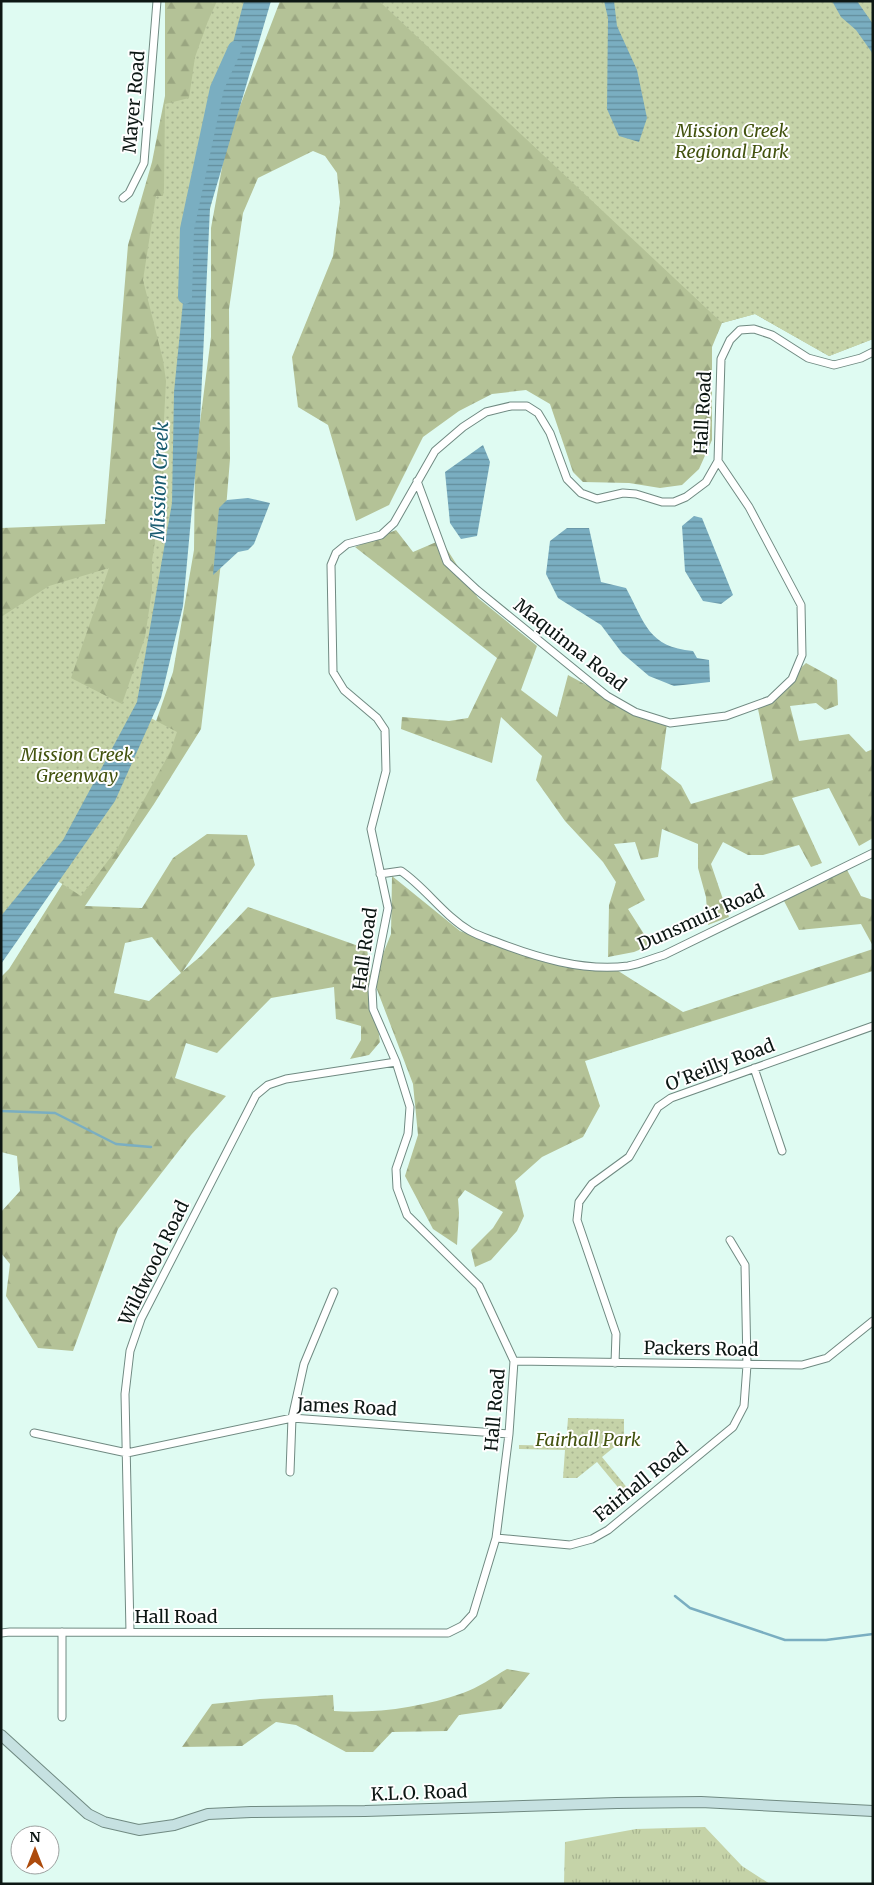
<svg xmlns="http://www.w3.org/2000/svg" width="874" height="1885" font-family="Merriweather,serif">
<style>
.grass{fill:url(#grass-tufts)}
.forest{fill:url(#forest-firs);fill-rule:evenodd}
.park{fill:url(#park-dots)}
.water{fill:url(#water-rules)}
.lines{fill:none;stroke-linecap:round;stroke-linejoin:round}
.stream{stroke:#7aaec1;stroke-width:2.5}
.river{stroke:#7aaec1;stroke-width:14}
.minor-casing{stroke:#708a82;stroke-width:9}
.secondary-casing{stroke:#708a82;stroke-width:12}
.minor{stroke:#fff;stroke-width:7}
.secondary{stroke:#c6e1e1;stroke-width:10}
.labels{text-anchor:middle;stroke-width:4;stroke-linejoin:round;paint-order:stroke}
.street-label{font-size:18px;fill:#0d1714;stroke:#fff}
.park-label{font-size:18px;font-style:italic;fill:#43530f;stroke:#fff}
.water-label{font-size:19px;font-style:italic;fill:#185b70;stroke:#fff}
</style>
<defs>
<pattern id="grass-tufts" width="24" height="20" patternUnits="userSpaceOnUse" patternTransform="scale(1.25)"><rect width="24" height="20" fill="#c5d3a8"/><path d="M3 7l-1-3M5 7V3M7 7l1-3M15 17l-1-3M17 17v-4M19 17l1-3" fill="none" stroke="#a8b490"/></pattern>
<pattern id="forest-firs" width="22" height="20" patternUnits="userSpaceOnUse" patternTransform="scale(1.25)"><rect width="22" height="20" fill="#b4c297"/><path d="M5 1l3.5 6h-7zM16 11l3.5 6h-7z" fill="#9aa681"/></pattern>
<pattern id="park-dots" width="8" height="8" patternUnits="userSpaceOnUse" patternTransform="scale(1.25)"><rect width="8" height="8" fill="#c5d3a8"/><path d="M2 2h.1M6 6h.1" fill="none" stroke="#a8b490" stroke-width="1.8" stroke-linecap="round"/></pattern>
<pattern id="water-rules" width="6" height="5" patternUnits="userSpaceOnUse" patternTransform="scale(1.25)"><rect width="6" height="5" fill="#7aaec1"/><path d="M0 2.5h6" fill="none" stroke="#628d9c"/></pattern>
</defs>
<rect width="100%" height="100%" fill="#dffbf2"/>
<path class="grass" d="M 705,1827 L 742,1866 L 770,1884 L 564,1884 L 565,1842 L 636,1829 Z"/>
<path class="forest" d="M 165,1 L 249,1 L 214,110 L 158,648 L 1,915 L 1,528 L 105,524 L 128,245 L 152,162 L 165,96 Z
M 280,1 L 873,1 L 873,339 L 829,356 L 755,314 L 722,323 L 712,347 L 712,440 L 699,469 L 682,485 L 660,488 L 629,483 L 583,482 L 573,472 L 550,404 L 526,390 L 492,394 L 459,411 L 423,437 L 389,505 L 356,521 L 328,425 L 298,407 L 292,357 L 333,256 L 340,202 L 337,173 L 325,156 L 313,151 L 258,178 L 243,213 L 229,309 L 230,459 L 223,546 L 201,729 L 154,804 L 85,906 L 142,908 L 173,858 L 207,834 L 247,835 L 255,865 L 183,971 L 201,956 L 248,907 L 367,949 L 380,1042 L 369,1055 L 350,1059 L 361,1040 L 361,1026 L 336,1019 L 334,987 L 271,998 L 217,1053 L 186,1043 L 175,1078 L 226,1096 L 191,1135 L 118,1229 L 73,1351 L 38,1348 L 6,1296 L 10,1264 L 1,1253 L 1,1212 L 20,1191 L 17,1156 L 1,1152 L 1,977 L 9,969 L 124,786 L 151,736 L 173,672 L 194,550 L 195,461 L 211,337 L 211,228 L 227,140 ZM 152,937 L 181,973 L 149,1001 L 114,993 L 125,943 Z
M 396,530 L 413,552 L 441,540 L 478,598 L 537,646 L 521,690 L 557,717 L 568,675 L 629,708 L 667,723 L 661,769 L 681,785 L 691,804 L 773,780 L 758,709 L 806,663 L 837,680 L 838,705 L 825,710 L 816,703 L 790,706 L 799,741 L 849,734 L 866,752 L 873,749 L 873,838 L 859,846 L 829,788 L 792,798 L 822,863 L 811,867 L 799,845 L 763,855 L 748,855 L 723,842 L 711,864 L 729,917 L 708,925 L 706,897 L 698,868 L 698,844 L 662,829 L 658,857 L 641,860 L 635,842 L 614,844 L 645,900 L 628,909 L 651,945 L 634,952 L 608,957 L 609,905 L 616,882 L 603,862 L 565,821 L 536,780 L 542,756 L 501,717 L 492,763 L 401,729 L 402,717 L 449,721 L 468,718 L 497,658 L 355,547 Z
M 846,868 L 861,896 L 873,900 L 873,946 L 861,924 L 799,930 L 783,899 Z
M 392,876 L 460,931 L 548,963 L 612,967 L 683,1012 L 873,949 L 873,971 L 585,1061 L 600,1106 L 583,1137 L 542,1157 L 515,1181 L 524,1216 L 517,1231 L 491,1260 L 475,1267 L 471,1250 L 493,1228 L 503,1212 L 465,1190 L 458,1199 L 459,1213 L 457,1245 L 433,1229 L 405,1176 L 418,1135 L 413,1084 L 373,979 L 391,934 Z
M 507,1669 L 530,1673 L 501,1709 L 459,1715 L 447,1731 L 392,1732 L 373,1752 L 346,1752 L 296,1725 L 276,1722 L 242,1746 L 182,1747 L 212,1704 L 260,1699 L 333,1695 L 334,1711 C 376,1714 423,1707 463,1693 C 478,1688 493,1677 507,1669 Z"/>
<path class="park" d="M 217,1 L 268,1 L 238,87 L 209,214 L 149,717 L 177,732 L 170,752 L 117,849 L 81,896 L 56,880 L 1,950 L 1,617 L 49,586 L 109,568 L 71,678 L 122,704 L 145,637 L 152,590 L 152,561 L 159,514 L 166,381 L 163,360 L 143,280 L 156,196 L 163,196 L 164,189 L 165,104 L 189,98 L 195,57 L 208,21 Z
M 379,1 L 873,1 L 873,339 L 829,356 L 755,314 L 722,323 Z
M 568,1418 L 624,1419 L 624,1439 L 602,1457 L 633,1495 L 626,1497 L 597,1462 L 577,1478 L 563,1478 L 565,1450 L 519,1449 L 519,1445 L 566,1446 Z"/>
<path class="water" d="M 244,1 L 271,1 L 210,208 L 200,421 L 183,606 L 161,698 L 115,801 L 1,964 L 1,916 L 63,840 L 137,702 L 172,503 L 174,392 L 188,252 L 211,126 Z
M 604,1 L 614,1 L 617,26 L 637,70 L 647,118 L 639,142 L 619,136 L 607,109 L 608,18 Z
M 832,1 L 857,1 L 873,24 L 873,54 L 856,30 L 841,17 Z
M 483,445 L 490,462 L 477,536 L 461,539 L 450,523 L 445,472 Z
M 248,498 L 270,503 L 254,544 L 248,550 L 238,552 L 213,575 L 219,508 L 227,500 Z
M 694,516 L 702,518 L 733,595 L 721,604 L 703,601 L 685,571 L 682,526 Z
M 567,528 L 589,528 L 601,582 L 626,588 C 645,623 648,647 693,651 L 697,658 L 709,660 L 710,682 L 674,686 L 649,676 L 622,653 L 601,625 L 558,598 L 546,574 L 550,541 Z"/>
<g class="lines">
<path class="stream" d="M 1,1111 L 55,1113 L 116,1144 L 151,1147
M 675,1596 L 690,1608 L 785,1640 L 826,1640 L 873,1634"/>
<path class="river" d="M 185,297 L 187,229 L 217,88 L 235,48"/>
<defs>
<path id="minor" d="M 123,198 L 129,193 L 144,163 L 157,1
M 417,481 L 447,562 L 477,590 L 607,696 L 635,712 L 670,723 L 726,716 L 770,700 L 792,679 L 802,655 L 801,605 L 749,507 L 718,461
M 380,874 L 401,871 C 426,888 443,915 470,931 C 477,935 486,938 494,941 C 535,957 583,972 628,966 C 640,964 653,958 664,955 L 873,853
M 754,1068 L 782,1151
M 514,1361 L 802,1365 L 827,1358 L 873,1321
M 615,1363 L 616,1334 L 577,1220 L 579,1202 L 592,1184 L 629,1157 L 658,1107 L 671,1098 L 873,1026
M 34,1433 L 127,1453 L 292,1418 L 509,1434
M 290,1472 L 292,1418 L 304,1364 L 334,1292
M 496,1538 L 570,1545 L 592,1539 L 608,1530 L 733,1427 L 744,1406 L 747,1365 L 745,1265 L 730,1240
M 62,1632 L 62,1717
M 130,1632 L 125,1394 L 130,1351 L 141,1319 L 256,1095 L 268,1085 L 286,1079 L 396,1062
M 1,1633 L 10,1632 L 448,1633 L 462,1626 L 473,1614 L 496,1538 L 509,1434 L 514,1361 L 479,1286 L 407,1215 L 397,1188 L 396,1169 L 408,1134 L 410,1107 L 396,1062 L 373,1009 L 372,989 L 388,908 L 371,829 L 386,771 L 385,730 L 377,718 L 344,690 L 333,672 L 331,565 L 336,553 L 347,544 L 381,535 L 394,523 L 435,451 L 463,427 L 486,412 L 511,406 L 527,406 L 538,413 L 550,433 L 567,479 L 581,493 L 597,499 L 623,493 L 636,494 L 662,502 L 674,502 L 686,497 L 706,482 L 718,461 L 721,359 L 730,340 L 740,330 L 754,329 L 772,335 L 808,358 L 834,365 L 861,358 L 873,352"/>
<path id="secondary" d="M 1,1735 L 88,1814 L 104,1822 L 139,1830 L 174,1825 L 208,1814 L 251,1812 L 365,1811 L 617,1803 L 701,1802 L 873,1811"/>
</defs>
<use href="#minor" class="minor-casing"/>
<use href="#secondary" class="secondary-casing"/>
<use href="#minor" class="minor"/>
<use href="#secondary" class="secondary"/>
</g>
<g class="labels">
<g class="street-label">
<text transform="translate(134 102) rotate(-85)" y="6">Mayer Road</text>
<text transform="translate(703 413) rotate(-87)" y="6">Hall Road</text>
<text transform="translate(570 645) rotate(38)" y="6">Maquinna Road</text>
<text transform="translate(701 918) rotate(-24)" y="6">Dunsmuir Road</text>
<text transform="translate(365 949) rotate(-82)" y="6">Hall Road</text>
<text transform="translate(720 1065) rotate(-21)" y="6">O'Reilly Road</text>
<text transform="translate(154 1263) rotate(-64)" y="6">Wildwood Road</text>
<text transform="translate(701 1349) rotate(1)" y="6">Packers Road</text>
<text transform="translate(347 1407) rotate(3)" y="6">James Road</text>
<text transform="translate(495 1410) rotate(-85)" y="6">Hall Road</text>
<text transform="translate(641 1482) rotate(-39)" y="6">Fairhall Road</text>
<text x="176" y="1623">Hall Road</text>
<text transform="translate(419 1793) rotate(-2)" y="6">K.L.O. Road</text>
</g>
<g class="park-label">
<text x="732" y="137">Mission Creek<tspan x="732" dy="21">Regional Park</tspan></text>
<text x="77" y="761">Mission Creek<tspan x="77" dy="21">Greenway</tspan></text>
<text x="588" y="1446">Fairhall Park</text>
</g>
<g class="water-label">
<text transform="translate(159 481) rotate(-88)" y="7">Mission Creek</text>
</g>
</g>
<rect width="874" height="1885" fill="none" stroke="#0d1714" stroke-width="5"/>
<g transform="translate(35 1850)"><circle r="24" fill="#ffffff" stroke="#9ea2a1"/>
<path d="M0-4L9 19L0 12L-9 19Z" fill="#ad4b0c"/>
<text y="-8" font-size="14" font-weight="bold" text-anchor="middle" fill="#0d1714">N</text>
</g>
</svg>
